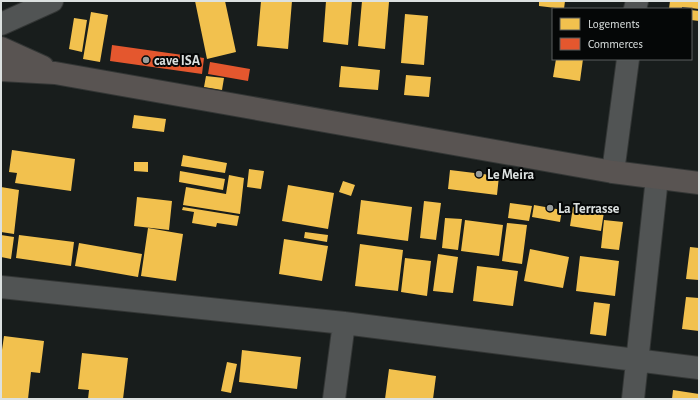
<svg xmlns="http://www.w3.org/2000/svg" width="700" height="400" font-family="'Alegreya Sans',sans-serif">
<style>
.homes{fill:#f2c14e}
.shops{fill:#e4572e}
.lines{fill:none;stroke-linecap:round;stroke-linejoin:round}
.minor-casing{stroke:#333635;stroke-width:24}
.major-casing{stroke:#333635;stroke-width:24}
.minor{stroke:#515454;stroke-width:22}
.major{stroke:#595452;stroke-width:22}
.poi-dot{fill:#979c9b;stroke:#050707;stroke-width:1.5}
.labels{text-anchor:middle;stroke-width:4;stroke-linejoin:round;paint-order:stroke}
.poi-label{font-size:14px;font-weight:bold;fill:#dce1e0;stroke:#050707;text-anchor:start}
</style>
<rect width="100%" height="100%" fill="#181d1c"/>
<path class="homes" d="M 195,1 L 225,1 L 236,52 L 207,59 Z
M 261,1 L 292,1 L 288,49 L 257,46 Z
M 326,1 L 352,1 L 348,45 L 323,42 Z
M 362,1 L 389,2 L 385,49 L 358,46 Z
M 539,1 L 565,1 L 564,9 L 539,6 Z
M 670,1 L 699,1 L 699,9 L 682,7 L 682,9 L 669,9 Z
M 691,10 L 699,11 L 699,21 L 691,20 Z
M 91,12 L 108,15 L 100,62 L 83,59 Z
M 405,14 L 428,16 L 424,65 L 401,63 Z
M 74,18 L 87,20 L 82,52 L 69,49 Z
M 556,59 L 583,59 L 580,81 L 553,77 Z
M 341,66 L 380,70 L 378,90 L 339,87 Z
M 406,75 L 431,77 L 429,97 L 404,95 Z
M 206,76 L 224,78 L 222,90 L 204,87 Z
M 134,115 L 166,119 L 164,132 L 132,128 Z
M 12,150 L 75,159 L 71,191 L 15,183 L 17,173 L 9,172 Z
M 183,155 L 227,163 L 225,173 L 181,166 Z
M 134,162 L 148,162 L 148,172 L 134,171 Z
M 249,169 L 264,171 L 261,189 L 247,187 Z
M 450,170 L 499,176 L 497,195 L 448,189 Z
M 180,171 L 225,179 L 223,190 L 179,182 Z
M 229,175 L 244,178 L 240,214 L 183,205 L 186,187 L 226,194 Z
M 343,181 L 355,185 L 351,196 L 339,192 Z
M 288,185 L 334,193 L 328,229 L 282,221 Z
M 1,187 L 19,190 L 14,234 L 1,232 Z
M 137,197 L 172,201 L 169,230 L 134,226 Z
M 361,200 L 412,207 L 408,241 L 357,234 Z
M 424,201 L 441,203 L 436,240 L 420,238 Z
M 510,203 L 532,206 L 529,221 L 508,218 Z
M 534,205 L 562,210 L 560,222 L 532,217 Z
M 183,207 L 239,216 L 237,226 L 217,223 L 216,227 L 192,223 L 194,212 L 182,210 Z
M 573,207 L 604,212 L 601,231 L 570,226 Z
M 445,218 L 462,219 L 458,250 L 442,248 Z
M 465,220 L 503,225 L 499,256 L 461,251 Z
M 604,220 L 623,222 L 619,250 L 601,248 Z
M 507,223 L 527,225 L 522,264 L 502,261 Z
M 148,228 L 183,234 L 176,281 L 141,276 Z
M 305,232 L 328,235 L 327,242 L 304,238 Z
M 1,235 L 14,237 L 11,259 L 1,257 Z
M 19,235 L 74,242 L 71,266 L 16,258 Z
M 284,239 L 328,246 L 322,281 L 279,274 Z
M 79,243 L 142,254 L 138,277 L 75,266 Z
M 360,244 L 403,250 L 398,291 L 355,286 Z
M 690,247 L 699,248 L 699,280 L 686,279 Z
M 530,249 L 569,257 L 563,288 L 524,281 Z
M 438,254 L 458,257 L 453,293 L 433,291 Z
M 580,256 L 619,261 L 615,296 L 576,291 Z
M 405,258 L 431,261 L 427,296 L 401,292 Z
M 477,266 L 518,271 L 513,306 L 473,301 Z
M 686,297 L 699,298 L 699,331 L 682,329 Z
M 594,302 L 610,304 L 606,336 L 590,334 Z
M 4,336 L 44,341 L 40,373 L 31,372 L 28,399 L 1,399 L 1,357 Z
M 242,350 L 301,357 L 297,389 L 239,382 Z
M 82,353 L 128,358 L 123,399 L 88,399 L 89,390 L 78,389 Z
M 227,362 L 237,364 L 231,393 L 221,391 Z
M 389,369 L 436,376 L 433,399 L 385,399 Z
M 673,390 L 699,394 L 699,399 L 672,399 Z"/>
<path class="shops" d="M 112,45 L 204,58 L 202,74 L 110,61 Z
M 210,62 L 250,69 L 248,81 L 208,74 Z"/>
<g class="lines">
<defs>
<path id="minor" d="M 635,9 L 637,1
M 1,24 L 52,1
M 613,172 L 628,59
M 1,287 L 344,323 L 699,368
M 334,399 L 344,323
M 633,399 L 657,178"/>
<path id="major" d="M 1,48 L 43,67
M 1,70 L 55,73 L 613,172 L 699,183"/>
</defs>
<use href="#minor" class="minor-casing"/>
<use href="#major" class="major-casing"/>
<use href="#minor" class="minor"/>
<use href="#major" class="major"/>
</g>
<g class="poi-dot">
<circle cx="146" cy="60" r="4"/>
<circle cx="479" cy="174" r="4"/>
<circle cx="550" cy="208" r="4"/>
</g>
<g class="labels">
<g class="poi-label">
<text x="154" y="65">cave ISA</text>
<text x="487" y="179">Le Meira</text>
<text x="558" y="213">La Terrasse</text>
</g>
</g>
<rect width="700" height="400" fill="none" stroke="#dce1e0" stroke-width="4"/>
<rect x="552" y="8" width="140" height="52" fill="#050707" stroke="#5b5e5e"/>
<rect x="560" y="18" width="20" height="12" fill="#f2c14e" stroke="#5b5e5e"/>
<text x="588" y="28" font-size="12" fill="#dce1e0">Logements</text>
<rect x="560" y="38" width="20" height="12" fill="#e4572e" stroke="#5b5e5e"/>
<text x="588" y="48" font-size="12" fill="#dce1e0">Commerces</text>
</svg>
